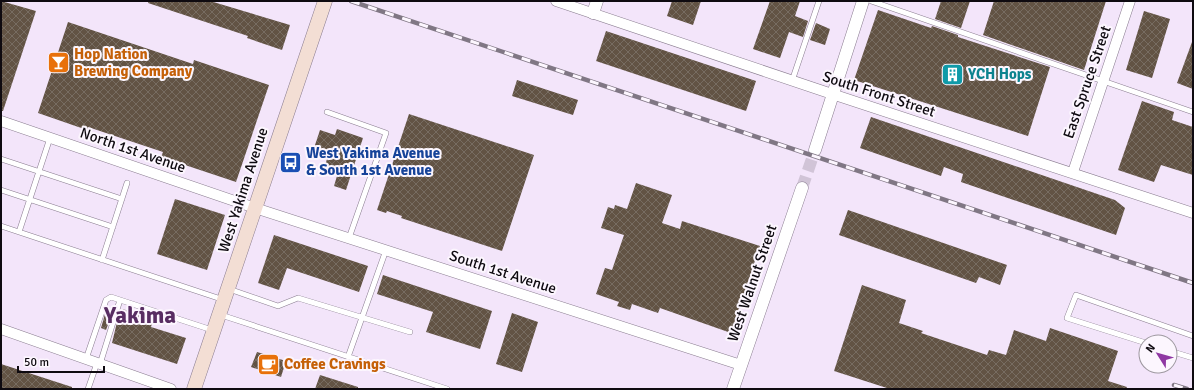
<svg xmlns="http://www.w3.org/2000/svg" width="1194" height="390" font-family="Signika,sans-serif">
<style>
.building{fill:url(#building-cross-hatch)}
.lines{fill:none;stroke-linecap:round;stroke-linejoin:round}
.tertiary-tunnel{stroke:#d1c4d7;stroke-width:12;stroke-dasharray:12 6;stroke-linecap:butt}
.service-casing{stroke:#8a7d90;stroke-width:6}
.minor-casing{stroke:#8a7d90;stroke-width:11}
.tertiary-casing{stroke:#8a7d90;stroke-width:13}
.secondary-casing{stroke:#8a7d90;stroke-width:15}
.service{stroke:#fff;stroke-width:5}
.minor{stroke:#fff;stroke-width:10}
.tertiary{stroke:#fff;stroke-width:12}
.secondary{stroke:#f3ded4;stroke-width:14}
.rail-casing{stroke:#807784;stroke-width:4.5}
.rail{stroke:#fcf6fe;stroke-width:3;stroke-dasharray:9;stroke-linecap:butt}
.labels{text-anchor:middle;stroke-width:4;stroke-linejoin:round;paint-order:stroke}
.food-label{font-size:15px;font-weight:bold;fill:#c56008;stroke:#fcf6fe;text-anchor:start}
.culture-label{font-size:15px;font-weight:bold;fill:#0d838f;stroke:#fcf6fe;text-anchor:start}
.street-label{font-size:15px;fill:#0e0a10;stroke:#fcf6fe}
.transit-label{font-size:15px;font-weight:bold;fill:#164399;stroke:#fcf6fe;text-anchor:start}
.town-label{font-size:23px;font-weight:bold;fill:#582d62;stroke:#fcf6fe}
</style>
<defs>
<pattern id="building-cross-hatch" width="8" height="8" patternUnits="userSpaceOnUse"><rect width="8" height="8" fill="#625344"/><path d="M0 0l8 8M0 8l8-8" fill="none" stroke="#776c61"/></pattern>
</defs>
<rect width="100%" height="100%" fill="#f3e5fa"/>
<path class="building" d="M 1,1 L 36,11 L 3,111 L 1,111 Z
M 149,1 L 210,1 L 290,25 L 282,50 L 247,38 L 248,36 L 148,3 Z
M 672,1 L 701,1 L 693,25 L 667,16 Z
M 770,1 L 800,1 L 795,16 L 808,21 L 803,37 L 789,32 L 780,58 L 753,49 Z
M 941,1 L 970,1 L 961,28 L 935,19 Z
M 994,1 L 1106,1 L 1084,70 L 983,35 Z
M 878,10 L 931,28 L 932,26 L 958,35 L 958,37 L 1050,67 L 1028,136 L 854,80 Z
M 1144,11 L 1170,19 L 1152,78 L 1126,70 Z
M 68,22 L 193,64 L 194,60 L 269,85 L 236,182 L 161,157 L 163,152 L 88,127 L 87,130 L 38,113 Z
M 816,23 L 830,29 L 825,45 L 810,40 Z
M 606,31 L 756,81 L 746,111 L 596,61 Z
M 1192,42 L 1193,42 L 1193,89 L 1177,83 Z
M 517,80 L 578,100 L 573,115 L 512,96 Z
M 1142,101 L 1174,112 L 1172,120 L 1193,127 L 1193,175 L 1161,165 L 1154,182 L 1118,170 Z
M 409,114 L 534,155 L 502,251 L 401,218 L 402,216 L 387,211 L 386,213 L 377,210 Z
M 871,117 L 1115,200 L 1125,208 L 1116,235 L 961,182 L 963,174 L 944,167 L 941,176 L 860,148 Z
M 337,129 L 363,138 L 346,190 L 334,186 L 337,176 L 323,171 L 329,153 L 314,148 L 320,130 L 335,135 Z
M 636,183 L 672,195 L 662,223 L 680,229 L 682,221 L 760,246 L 731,333 L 660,308 L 658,313 L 632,304 L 630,310 L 617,306 L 619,302 L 596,294 L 605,268 L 612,270 L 624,235 L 601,228 L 608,207 L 614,209 L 615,205 L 627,209 Z
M 175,199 L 225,215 L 207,270 L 157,254 Z
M 848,210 L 1007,265 L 1000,285 L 979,277 L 976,283 L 839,235 Z
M 274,235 L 368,266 L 359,292 L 287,268 L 279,290 L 258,283 Z
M 383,275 L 492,311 L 480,349 L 426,332 L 433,312 L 377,294 Z
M 862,285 L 906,300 L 899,323 L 923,331 L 921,333 L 987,355 L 989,350 L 1006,355 L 1014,330 L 1046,341 L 1050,328 L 1118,351 L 1108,381 L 1127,387 L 1126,389 L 890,389 L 834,371 Z
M 123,309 L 153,320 L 151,327 L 186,338 L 177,364 L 112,343 L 118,318 Z
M 512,313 L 538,322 L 522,372 L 496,364 Z
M 105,314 L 111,316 L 106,330 L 101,328 Z
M 257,352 L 286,361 L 281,377 L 251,367 Z
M 1,364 L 72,387 L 72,389 L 1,389 Z
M 320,375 L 358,387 L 358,389 L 315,389 Z"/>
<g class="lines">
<path class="tertiary-tunnel" d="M 802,188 L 815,150"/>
<defs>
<path id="service" d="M 871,1 L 1193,112
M 792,81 L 819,1
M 327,112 L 386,133 L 349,238
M 50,138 L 19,232 L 224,300
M 1,159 L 122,199
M 1,190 L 113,227
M 1,226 L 19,232
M 102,260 L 127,183
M 229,289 L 278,306 L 298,298 L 410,332
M 221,315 L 447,389
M 1146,343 L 1067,318 L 1076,295 L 1193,336
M 1170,351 L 1193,358
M 348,357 L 386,250
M 86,359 L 106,300 L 111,297 L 212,330
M 100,364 L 120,300
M 88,389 L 97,363"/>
<path id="minor" d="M 556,1 L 832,94 L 1193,213
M 1,121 L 255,208 L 741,365
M 1073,172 L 1130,1
M 1,329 L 171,389"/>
<path id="tertiary" d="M 593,13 L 597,1
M 815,150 L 863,1
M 733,389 L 802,188"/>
<path id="secondary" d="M 194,389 L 325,1"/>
</defs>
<use href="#service" class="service-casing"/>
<use href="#minor" class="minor-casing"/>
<use href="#tertiary" class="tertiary-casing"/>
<use href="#secondary" class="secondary-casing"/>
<use href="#service" class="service"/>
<use href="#minor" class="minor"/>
<use href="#tertiary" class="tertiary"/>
<use href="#secondary" class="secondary"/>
<defs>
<path id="rail" d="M 351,1 L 1193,283
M 1174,385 L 1187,389"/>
</defs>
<use href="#rail" class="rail-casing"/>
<use href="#rail" class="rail"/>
</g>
<defs>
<symbol id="bar-square" viewBox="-11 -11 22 22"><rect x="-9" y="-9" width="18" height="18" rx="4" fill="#e8710a" stroke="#fcf6fe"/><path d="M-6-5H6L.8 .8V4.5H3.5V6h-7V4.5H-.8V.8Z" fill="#fff"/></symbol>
<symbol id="building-square" viewBox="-11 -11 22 22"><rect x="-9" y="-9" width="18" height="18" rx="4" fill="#0f9aa8" stroke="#fcf6fe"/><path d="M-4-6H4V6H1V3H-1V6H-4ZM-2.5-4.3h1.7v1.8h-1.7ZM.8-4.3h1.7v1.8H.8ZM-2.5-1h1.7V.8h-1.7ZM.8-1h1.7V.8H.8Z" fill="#fff"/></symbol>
<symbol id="bus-square" viewBox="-11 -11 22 22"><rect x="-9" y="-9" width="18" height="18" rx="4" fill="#1a4fb4" stroke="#fcf6fe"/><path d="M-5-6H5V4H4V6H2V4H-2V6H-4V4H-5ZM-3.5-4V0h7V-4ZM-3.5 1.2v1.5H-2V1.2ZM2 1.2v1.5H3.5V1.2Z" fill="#fff"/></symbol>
<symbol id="cafe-square" viewBox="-11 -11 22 22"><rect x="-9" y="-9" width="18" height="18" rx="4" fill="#e8710a" stroke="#fcf6fe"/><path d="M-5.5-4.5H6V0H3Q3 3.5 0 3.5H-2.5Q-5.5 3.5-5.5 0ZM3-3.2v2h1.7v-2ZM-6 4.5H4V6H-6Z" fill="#fff"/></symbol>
</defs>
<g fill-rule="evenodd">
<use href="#bar-square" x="46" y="50" width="25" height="25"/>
<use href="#building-square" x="940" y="62" width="25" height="25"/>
<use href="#bus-square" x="278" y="150" width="25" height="25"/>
<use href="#cafe-square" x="256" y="352" width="25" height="25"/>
</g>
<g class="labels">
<g class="food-label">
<text x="74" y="59">Hop Nation<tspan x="74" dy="17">Brewing Company</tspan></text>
<text x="284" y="369">Coffee Cravings</text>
</g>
<g class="culture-label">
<text x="968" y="79">YCH Hops</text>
</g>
<g class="street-label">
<text transform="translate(1087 82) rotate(-71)" y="5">East Spruce Street</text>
<text transform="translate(879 94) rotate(18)" y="5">South Front Street</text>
<text transform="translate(133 150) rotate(19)" y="5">North 1st Avenue</text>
<text transform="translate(243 190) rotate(-72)" y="5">West Yakima Avenue</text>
<text transform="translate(503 272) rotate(18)" y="5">South 1st Avenue</text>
<text transform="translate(752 283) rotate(-71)" y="5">West Walnut Street</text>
</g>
<g class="transit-label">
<text x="306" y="158">West Yakima Avenue<tspan x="306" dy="17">&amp; South 1st Avenue</tspan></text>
</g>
<g class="town-label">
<text x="140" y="323">Yakima</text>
</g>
</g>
<rect width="1194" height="390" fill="none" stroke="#0e0a10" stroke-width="4"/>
<g transform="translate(1158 354) rotate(307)"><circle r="19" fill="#fcf6fe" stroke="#9d989f"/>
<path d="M0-3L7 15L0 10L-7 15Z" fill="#8f37a3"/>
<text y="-6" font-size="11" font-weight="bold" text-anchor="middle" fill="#0e0a10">N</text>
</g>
<path d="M18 366v6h86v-6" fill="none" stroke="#0e0a10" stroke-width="2"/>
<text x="24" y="366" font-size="12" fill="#0e0a10" stroke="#fcf6fe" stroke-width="3" paint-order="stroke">50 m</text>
</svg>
